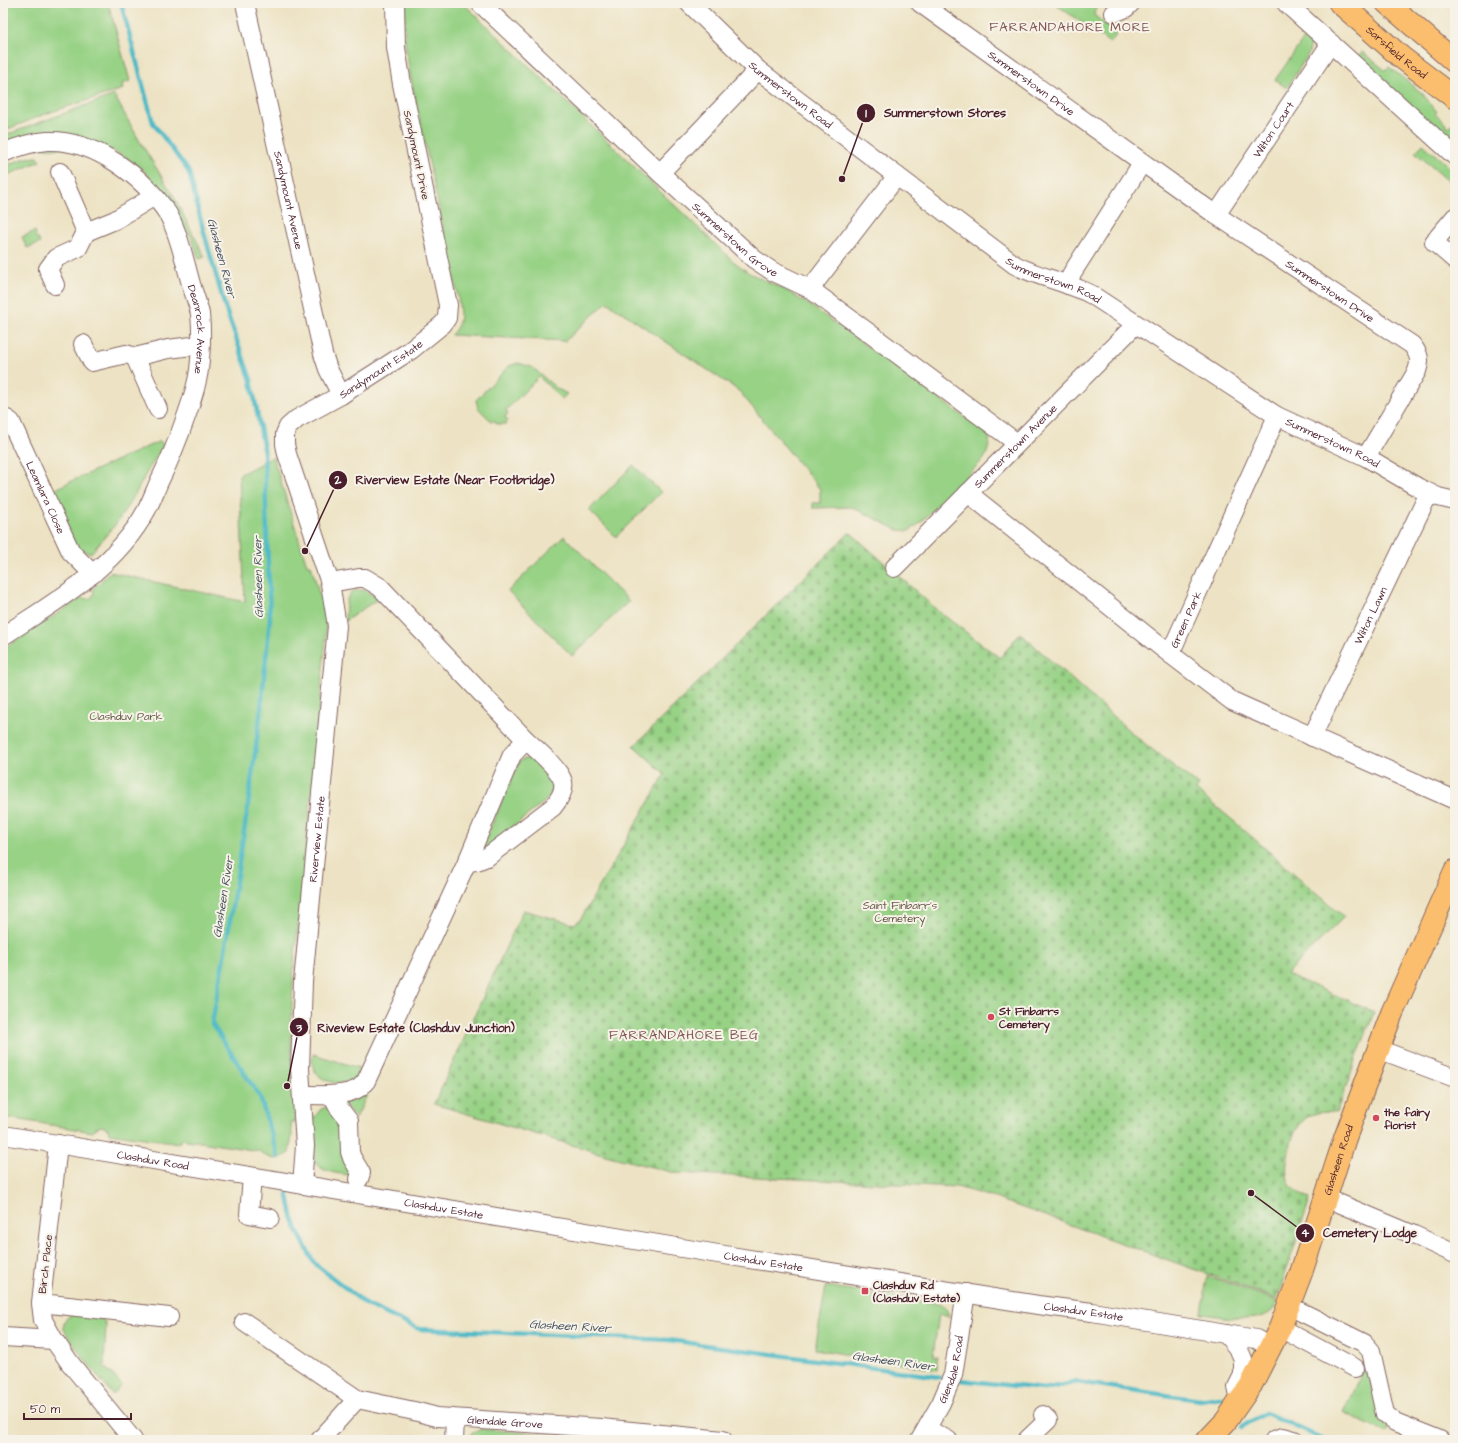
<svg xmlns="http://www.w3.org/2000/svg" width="1458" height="1443" font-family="'Architects Daughter',sans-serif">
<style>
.green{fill:#97d285;stroke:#707858}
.cemetery{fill:url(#cemetery-stones);stroke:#707858}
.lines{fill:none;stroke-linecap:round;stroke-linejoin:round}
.stream{stroke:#4cb9c6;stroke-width:4.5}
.minor-casing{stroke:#836461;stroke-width:20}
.major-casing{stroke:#836461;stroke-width:24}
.minor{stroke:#fff;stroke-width:18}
.major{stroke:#fbbe6e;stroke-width:22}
.poi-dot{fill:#d1495b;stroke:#f7f3e8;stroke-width:1.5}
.labels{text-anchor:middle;stroke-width:4;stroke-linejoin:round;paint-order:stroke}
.street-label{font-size:11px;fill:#4a1f2b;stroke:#f7f3e8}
.park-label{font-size:11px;fill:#615546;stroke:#f7f3e8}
.poi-label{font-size:11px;font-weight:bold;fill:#4a1f2b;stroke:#f7f3e8;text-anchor:start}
.water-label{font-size:12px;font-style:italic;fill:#4b5561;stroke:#f7f3e8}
.quarter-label{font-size:13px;letter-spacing:1px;fill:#805552;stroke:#f7f3e8}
.leader{fill:none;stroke:#4a1f2b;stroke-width:1.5}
.callout-dot{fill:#4a1f2b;stroke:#f7f3e8;stroke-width:1.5}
.mark-label{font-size:12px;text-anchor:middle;font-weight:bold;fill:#fff}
.callout-label{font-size:12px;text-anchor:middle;font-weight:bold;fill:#4a1f2b;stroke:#f7f3e8;stroke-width:4;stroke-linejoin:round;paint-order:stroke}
</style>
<defs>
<pattern id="cemetery-stones" width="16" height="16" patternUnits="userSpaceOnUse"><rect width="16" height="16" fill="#97d285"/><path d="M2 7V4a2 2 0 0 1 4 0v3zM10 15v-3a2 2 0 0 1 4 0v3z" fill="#84b473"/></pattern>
</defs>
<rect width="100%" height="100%" fill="#f7f3e8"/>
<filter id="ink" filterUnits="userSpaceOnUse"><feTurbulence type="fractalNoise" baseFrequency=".025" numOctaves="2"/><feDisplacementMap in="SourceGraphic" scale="8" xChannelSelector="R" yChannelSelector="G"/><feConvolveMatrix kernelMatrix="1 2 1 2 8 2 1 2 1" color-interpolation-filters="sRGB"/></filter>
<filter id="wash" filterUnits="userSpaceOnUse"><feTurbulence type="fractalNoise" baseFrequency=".012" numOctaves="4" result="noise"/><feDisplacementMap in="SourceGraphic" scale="16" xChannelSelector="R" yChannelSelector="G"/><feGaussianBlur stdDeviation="0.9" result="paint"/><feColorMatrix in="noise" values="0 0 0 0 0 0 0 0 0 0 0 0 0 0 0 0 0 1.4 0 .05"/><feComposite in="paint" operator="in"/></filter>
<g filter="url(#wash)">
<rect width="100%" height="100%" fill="#ede3c4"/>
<path class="green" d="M 3,3 L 108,3 L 130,81 L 122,84 L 123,89 L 48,113 L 3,131 Z
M 404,3 L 463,3 L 733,261 L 749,273 L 784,289 L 814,308 L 985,432 L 989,437 C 990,445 988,451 984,459 L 920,523 L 909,531 L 898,530 L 852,507 L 813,508 L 813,503 L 820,503 L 820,489 L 739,391 L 607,302 L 565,341 L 451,335 C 463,322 460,313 458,297 L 410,74 L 405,43 Z
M 1054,3 L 1102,3 L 1095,10 L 1094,15 L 1117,34 L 1110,43 Z
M 1305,37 L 1310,45 L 1309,53 L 1287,88 L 1275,80 Z
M 1362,52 L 1385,70 L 1389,67 L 1422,93 L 1437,112 L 1435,114 L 1449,127 L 1452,124 L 1455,126 L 1455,145 L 1359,58 Z
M 114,95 L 139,140 L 173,195 L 205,257 L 199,259 L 191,237 L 172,205 L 159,188 L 144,171 L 128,159 L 112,150 L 3,147 L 3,136 Z
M 1423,144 L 1455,172 L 1455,187 L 1415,152 Z
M 38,157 L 40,161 L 3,177 L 3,167 L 25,158 Z
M 35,231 L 36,235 L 35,236 L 36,238 L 38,238 L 40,243 L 27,248 L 22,237 Z
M 518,363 L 532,367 L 556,388 L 567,394 L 562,399 L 539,377 L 506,410 L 508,413 L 505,417 L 508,421 L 505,424 L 497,424 L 494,420 L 492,422 L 478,408 L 476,400 L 509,366 Z
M 160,441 L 162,443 L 163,447 L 148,470 L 137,491 L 116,524 L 91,553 L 83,551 L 75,545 L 53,494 L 53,491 L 65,484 Z
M 273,457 L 307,565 L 311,565 L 324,611 L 326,621 L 326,638 C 318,720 310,802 303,884 C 301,907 297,930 295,953 C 290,1009 291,1066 295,1122 L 291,1122 L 292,1136 L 289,1153 C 275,1162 272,1160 259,1151 L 181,1139 L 179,1143 L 109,1133 L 108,1129 L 102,1126 L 96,1128 L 93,1132 L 3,1117 L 3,649 L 83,597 L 86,599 L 91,598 L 94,594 L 93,589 L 110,572 L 245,602 L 239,475 Z
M 633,465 L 661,492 L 616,537 L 589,510 Z
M 564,536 L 629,601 L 572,656 L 508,591 Z
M 363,590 L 379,598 L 345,621 C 346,612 344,595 354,591 C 356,590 361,590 363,590 Z
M 527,758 C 534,758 537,762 542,767 C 551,777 555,785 549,798 L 483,851 L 481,849 L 520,761 Z
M 313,1054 L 359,1068 C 358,1072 357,1076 353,1079 C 340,1088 314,1081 312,1063 C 312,1060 313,1057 313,1054 Z
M 369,1091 L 356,1118 L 343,1103 L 355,1100 Z
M 329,1106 L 342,1123 L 349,1175 C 336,1173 322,1173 314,1161 L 312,1120 L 321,1109 Z
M 1207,1276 L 1278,1301 C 1269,1329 1225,1316 1202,1314 Z
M 826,1286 L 939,1304 C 945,1307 948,1310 949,1317 L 939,1314 L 933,1356 L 937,1357 L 937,1370 L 815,1349 Z
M 76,1314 L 103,1319 L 106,1325 L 104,1366 L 122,1385 L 113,1395 C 100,1379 86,1362 74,1345 C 71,1340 66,1334 64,1329 C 62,1320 68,1316 76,1314 Z
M 1365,1367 L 1384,1422 L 1388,1429 L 1386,1433 L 1343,1412 Z
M 481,1429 L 614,1440 L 466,1440 L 471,1434 Z"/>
<path class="cemetery" d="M 849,533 L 852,534 L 938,611 L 1000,658 L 1020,633 L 1135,736 L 1198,785 L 1196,790 L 1236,823 L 1344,917 L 1286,974 L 1374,1012 L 1336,1113 C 1324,1111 1310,1112 1302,1122 C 1296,1128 1292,1138 1290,1147 C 1284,1171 1283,1189 1310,1199 L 1277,1299 L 995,1198 L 957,1187 L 675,1173 L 609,1156 L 434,1104 L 523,910 L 574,924 L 580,920 L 665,774 L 634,746 Z"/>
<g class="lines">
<path class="stream" d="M 121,3 L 153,123 L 189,172 L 203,229 L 225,307 L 251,380 L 264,449 L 270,618 L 261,709 L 247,813 L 226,945 L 212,1024 L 260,1097 L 278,1157
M 286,1186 L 292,1216 L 298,1232 L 314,1263 L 367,1305 L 419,1329 L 668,1340 L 940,1377
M 960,1380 L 1044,1389 L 1077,1382 L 1200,1400 L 1219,1397 L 1225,1398
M 1241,1427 L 1266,1413 L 1325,1440"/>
</g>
</g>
<g filter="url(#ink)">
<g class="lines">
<defs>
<g id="minor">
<path id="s1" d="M 245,3 L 323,354 L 328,369 L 341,395"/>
<path id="s2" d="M 480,3 L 660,173 L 754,259 L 772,271 L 810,289 L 1017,443"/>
<path id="s3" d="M 689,3 L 758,70 L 897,176 L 1015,265 C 1040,278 1068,282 1092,295 L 1277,416 L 1366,457 L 1419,488 L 1438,497 L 1455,501"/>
<path id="s4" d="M 920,3 L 1216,215 L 1412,345 C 1419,354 1421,360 1417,371 L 1366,457"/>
<path d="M 1286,3 L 1455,156"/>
<path d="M 1114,13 L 1126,8 L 1131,3"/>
<path id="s5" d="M 3,153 C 17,147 32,142 47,141 C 94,139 143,176 168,214 C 179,233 185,263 191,284 C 194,294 198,304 200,314 C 202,332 201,352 199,370 C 197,385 192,400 187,414 C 179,437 170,460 159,482 C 155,491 151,502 146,511 C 115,568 56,601 3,636"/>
<path d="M 60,172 L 86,232 L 115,220 L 153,197"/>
<path d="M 660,173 L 758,70"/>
<path id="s6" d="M 1216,215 L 1331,43"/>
<path d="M 1455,217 L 1434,242 L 1455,260"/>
<path d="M 55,285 L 48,269 L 56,258 L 78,248 L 86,232"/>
<path d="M 1068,285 L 1072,273 L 1142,163"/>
<path d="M 810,289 L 897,176"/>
<path d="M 83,344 L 92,362 L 126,354 L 135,357 L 168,349 L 200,345"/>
<path d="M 135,357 L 158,409"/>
<path id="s7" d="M 3,419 L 7,419 L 11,422 L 71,552 L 93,574"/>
<path d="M 968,493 L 1161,647 L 1232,701 L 1455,800"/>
<path id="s8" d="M 894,568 L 1136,324"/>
<path id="s9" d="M 1170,654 L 1277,416"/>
<path id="s10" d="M 1312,737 L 1429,493"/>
<path d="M 467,862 L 477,861 L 487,857 L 553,807 C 558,801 565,791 563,782 C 560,769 536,749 526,740"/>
<path d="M 1378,1049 L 1455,1078"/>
<path d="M 302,1095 C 319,1095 345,1097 359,1088 C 362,1086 364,1083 366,1081 L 467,862 L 512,755 L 526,740 L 380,587 L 365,578 L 359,578 L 330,583"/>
<path d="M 332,1095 L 339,1108 L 349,1121 L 350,1152 L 352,1158 L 361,1173 L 359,1179"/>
<path id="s11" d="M 3,1135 L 718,1254 L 1038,1305 L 1092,1312 L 1256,1339 L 1271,1348"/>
<path d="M 58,1144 L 41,1303 L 169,1317"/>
<path d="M 252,1177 L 249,1214 L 270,1218"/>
<path id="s12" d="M 302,1185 L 305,1146 L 300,1069 L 303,982 L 337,626 L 330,583 L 287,454 L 285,444 L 285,434 L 288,427 L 297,419 L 341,395 L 411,350 L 443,324 L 447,318 L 448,305 L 402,84 L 396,48 L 395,3"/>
<path d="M 1326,1198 L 1414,1235 L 1455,1254"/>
<path d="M 41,1303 L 43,1320 L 54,1340 L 70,1363 L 133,1440"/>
<path d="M 1289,1306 L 1364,1343 L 1371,1351 L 1385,1414 L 1395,1422 L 1440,1440"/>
<path id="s13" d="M 244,1322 L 357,1399 L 414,1411 L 437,1417 L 601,1428 L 723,1440"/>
<path d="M 1280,1328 L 1355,1368"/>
<path d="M 1226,1334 L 1239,1350 L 1243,1359 L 1243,1375 L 1237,1387 L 1240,1402"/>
<path d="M 3,1337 L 54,1340"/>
<path d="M 927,1429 L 948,1440"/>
<path d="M 320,1440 L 357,1399"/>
<path d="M 454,1440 L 455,1419"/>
<path id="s14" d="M 920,1440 L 941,1403 L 953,1375 L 966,1293"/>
<path d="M 1027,1440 L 1048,1420 L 1043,1415"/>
<path d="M 1274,1440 L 1283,1437 L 1294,1440"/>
</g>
<g id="major">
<path id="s15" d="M 1340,3 L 1401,57 L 1455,98"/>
<path d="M 1387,3 L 1455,62"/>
<path id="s16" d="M 1208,1440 L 1226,1421 L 1251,1385 L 1280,1328 L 1301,1273 L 1345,1138 L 1392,1013 L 1455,871"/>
</g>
</defs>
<use href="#minor" class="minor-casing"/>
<use href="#major" class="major-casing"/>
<use href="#minor" class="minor"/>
<use href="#major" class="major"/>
</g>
</g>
<g class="poi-dot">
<circle cx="991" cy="1017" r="4"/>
<circle cx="1376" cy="1118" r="4"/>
<rect x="861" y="1287" width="8" height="8" rx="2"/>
</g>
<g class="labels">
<g class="street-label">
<text dy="4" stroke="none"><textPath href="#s15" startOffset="75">Sarsfield Road</textPath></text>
<text dy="4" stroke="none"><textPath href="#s4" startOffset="137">Summerstown Drive</textPath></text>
<text dy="4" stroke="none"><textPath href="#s3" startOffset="137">Summerstown Road</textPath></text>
<text dy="4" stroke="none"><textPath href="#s6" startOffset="103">Wilton Court</textPath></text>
<text transform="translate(417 155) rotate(78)" y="4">Sandymount Drive</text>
<text dy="4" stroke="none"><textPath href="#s1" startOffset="202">Sandymount Avenue</textPath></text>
<text dy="4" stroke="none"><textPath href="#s2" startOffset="348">Summerstown Grove</textPath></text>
<text dy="4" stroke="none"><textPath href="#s3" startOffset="460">Summerstown Road</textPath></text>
<text dy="4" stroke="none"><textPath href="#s4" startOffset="501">Summerstown Drive</textPath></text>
<text dy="4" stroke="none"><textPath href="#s5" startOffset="313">Deanrock Avenue</textPath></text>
<text dy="4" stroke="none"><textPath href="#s12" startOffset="878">Sandymount Estate</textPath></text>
<text dy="4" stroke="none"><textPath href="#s3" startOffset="784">Summerstown Road</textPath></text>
<text dy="4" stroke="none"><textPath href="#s8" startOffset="172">Summerstown Avenue</textPath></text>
<text dy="4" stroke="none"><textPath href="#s7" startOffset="92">Leamlara Close</textPath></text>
<text dy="4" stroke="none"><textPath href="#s10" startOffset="135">Wilton Lawn</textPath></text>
<text dy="4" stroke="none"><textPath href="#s9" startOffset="38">Green Park</textPath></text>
<text dy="4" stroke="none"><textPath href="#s12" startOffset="347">Riverview Estate</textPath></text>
<text dy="4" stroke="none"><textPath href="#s16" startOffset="312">Glasheen Road</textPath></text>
<text dy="4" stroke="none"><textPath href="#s11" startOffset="152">Clashduv Road</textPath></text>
<text dy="4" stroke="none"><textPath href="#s11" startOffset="447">Clashduv Estate</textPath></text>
<text dy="4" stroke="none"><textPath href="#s11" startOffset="771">Clashduv Estate</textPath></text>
<text transform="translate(45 1264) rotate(-84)" y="4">Birch Place</text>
<text dy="4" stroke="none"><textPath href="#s11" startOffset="1095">Clashduv Estate</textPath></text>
<text dy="4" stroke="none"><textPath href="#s14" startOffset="78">Glendale Road</textPath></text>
<text dy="4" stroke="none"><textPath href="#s13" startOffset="287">Glendale Grove</textPath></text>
</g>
<g class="park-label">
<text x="126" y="720">Clashduv Park</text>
<text x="900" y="909">Saint Finbarr's<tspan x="900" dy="13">Cemetery</tspan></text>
</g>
<g class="poi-label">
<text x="999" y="1015">St Finbarrs<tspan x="999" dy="13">Cemetery</tspan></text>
<text x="1384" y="1116">the fairy<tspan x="1384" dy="13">florist</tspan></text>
<text x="873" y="1289">Clashduv Rd<tspan x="873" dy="13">(Clashduv Estate)</tspan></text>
</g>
<g class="water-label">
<text transform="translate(222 258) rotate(75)" y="4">Glasheen River</text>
<text transform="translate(258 577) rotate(-91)" y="4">Glasheen River</text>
<text transform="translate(223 897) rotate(-81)" y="4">Glasheen River</text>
<text transform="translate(570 1326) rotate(3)" y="4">Glasheen River</text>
<text transform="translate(893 1361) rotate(8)" y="4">Glasheen River</text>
</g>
<g class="quarter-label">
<text x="1070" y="31">FARRANDAHORE MORE</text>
<text x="684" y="1039">FARRANDAHORE BEG</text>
</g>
</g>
<path class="leader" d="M842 179L866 113M305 551L338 480M287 1086L299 1027M1251 1193L1305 1233"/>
<g class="callout-dot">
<circle cx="842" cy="179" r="4"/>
<circle cx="305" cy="551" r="4"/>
<circle cx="287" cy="1086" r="4"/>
<circle cx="1251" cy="1193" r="4"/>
<circle cx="866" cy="113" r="10"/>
<circle cx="338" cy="480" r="10"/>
<circle cx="299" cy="1027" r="10"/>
<circle cx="1305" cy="1233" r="10"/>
</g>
<g class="mark-label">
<text x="866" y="117">1</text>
<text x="338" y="484">2</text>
<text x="299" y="1032">3</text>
<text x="1305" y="1237">4</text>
</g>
<g class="callout-label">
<text x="945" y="117">Summerstown Stores</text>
<text x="455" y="484">Riverview Estate (Near Footbridge)</text>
<text x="416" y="1032">Riveview Estate (Clashduv Junction)</text>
<text x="1370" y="1237">Cemetery Lodge</text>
</g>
<rect width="1458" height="1443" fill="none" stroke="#f7f3e8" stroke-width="16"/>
<path d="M24 1413v6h107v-6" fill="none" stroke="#4a1f2b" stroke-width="2"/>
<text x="30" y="1413" font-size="12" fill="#4a1f2b" stroke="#f7f3e8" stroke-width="3" paint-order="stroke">50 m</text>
</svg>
